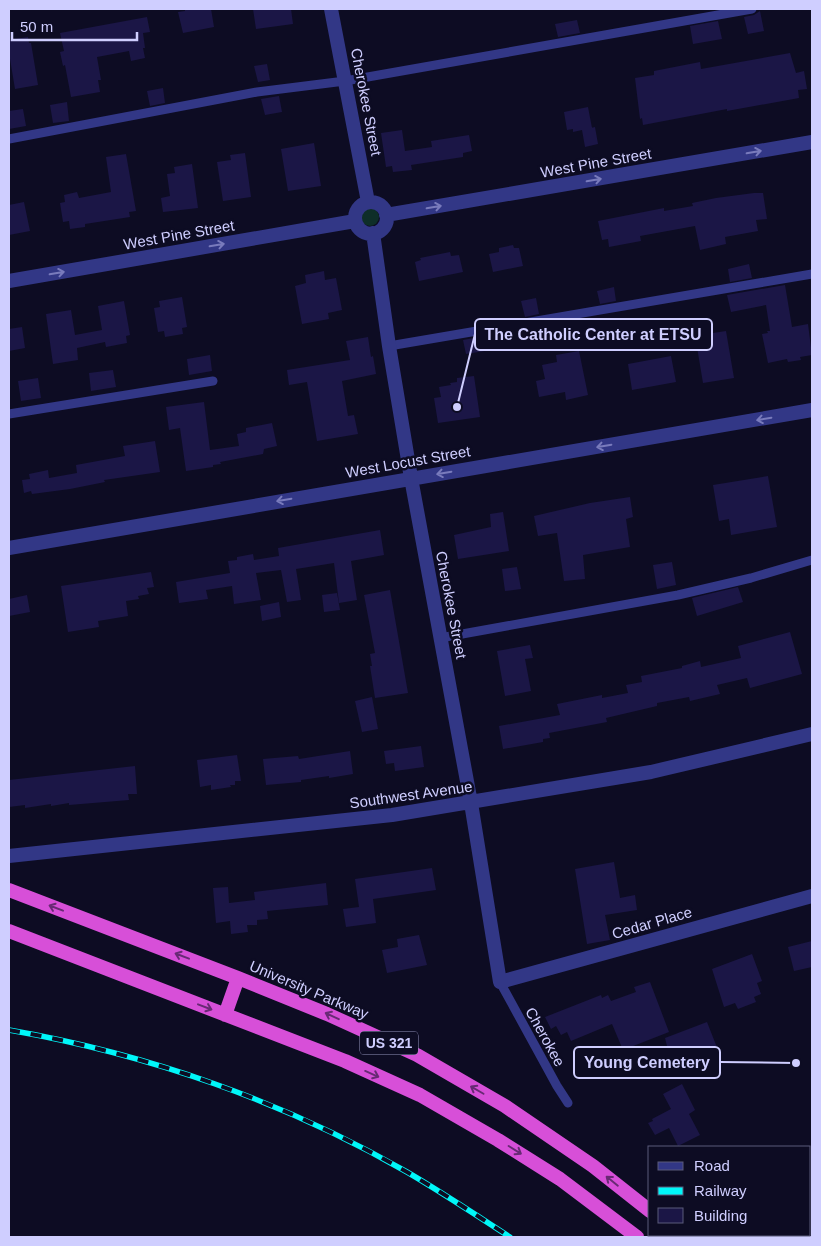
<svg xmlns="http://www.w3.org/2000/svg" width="821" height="1246" font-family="Helvetica,sans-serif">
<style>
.green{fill:#0e2e29}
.building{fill:#1b1646}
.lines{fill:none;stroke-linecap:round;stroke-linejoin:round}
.service{stroke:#323786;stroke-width:9}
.minor{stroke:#323786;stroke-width:14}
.trunk{stroke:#d74fd8;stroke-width:14}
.rail-casing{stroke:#00f7f9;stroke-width:5.5}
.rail{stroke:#0d0c23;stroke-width:4;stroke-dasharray:11;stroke-linecap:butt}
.oneway{stroke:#797bbc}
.oneway2{stroke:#682a74}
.labels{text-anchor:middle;stroke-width:5;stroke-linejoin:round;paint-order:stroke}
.shield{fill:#0d0c23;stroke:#9594bd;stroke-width:1}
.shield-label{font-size:14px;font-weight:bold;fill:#cfceff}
.street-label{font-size:15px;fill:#cfceff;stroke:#0d0c23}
.leader{fill:none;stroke:#cfceff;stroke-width:2}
.callout-dot{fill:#cfceff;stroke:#0d0c23;stroke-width:2}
.callout{fill:#0d0c23;stroke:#cfceff;stroke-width:2}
.callout-label{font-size:16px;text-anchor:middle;font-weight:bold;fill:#cfceff}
</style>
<rect width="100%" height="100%" fill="#0d0c23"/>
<path class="green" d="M361 217a9 9 0 1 1 18 0a9 9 0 1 1-18 0Z"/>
<path class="building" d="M 185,9 L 211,9 L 214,27 L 183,33 L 178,12 L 185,11 Z
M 253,9 L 291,9 L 293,24 L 256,29 Z
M 760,11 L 764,31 L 748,34 L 744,17 L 754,15 Z
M 147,17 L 150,32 L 143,33 L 145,48 L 143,48 L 145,58 L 131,61 L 129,51 L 97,57 L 101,80 L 98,80 L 100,92 L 71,97 L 65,65 L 63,66 L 60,52 L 64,51 L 60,33 Z
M 577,20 L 580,33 L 558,37 L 555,24 Z
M 718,21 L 722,39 L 693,44 L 690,26 Z
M 28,37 L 29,43 L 31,43 L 38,85 L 15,89 L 9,53 L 9,40 Z
M 790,53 L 796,73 L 804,71 L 807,89 L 798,90 L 799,98 L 727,111 L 727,109 L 643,125 L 642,118 L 640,119 L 635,78 L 654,75 L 654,71 L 700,62 L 701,69 Z
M 267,64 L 270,80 L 258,82 L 254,66 Z
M 163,88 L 165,103 L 150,106 L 147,91 Z
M 279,96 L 282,112 L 265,115 L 261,99 Z
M 67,102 L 69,121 L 53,123 L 50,105 Z
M 588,107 L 592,128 L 587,129 L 595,127 L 598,144 L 585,147 L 582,130 L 573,132 L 573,129 L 567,130 L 564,112 Z
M 23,109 L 26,126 L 9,129 L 9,111 Z
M 402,130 L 405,151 L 432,147 L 431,141 L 469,135 L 472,151 L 463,153 L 463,157 L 411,165 L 412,170 L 393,172 L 392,166 L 386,167 L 381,133 Z
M 314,143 L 321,186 L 288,191 L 281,149 Z
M 245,153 L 251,197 L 223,201 L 217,162 L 231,160 L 230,155 Z
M 126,154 L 136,211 L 129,212 L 130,217 L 85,224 L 85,227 L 70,229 L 69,221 L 63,222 L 60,203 L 65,202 L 64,195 L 77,192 L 79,198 L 111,192 L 106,157 Z
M 192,164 L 198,208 L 163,212 L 161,198 L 170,196 L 167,174 L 175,173 L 174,167 Z
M 754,193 L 763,193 L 767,219 L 756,220 L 758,231 L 725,237 L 726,244 L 700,250 L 695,226 L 640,236 L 641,241 L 609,247 L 608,239 L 602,240 L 598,221 L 664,208 L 664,211 L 693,206 L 692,203 L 716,198 Z
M 24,202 L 30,231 L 9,235 L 9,205 Z
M 513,245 L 514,248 L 519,248 L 523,266 L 493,272 L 489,254 L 499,252 L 499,248 Z
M 450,252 L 451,256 L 459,255 L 463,272 L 419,281 L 415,262 L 421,260 L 420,258 Z
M 749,264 L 752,278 L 730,282 L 728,269 Z
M 324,271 L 325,280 L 336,278 L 342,310 L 328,313 L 329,319 L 302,324 L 295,286 L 306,283 L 305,275 Z
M 785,285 L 792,327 L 808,324 L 812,355 L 800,357 L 801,360 L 788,362 L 787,359 L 768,363 L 762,334 L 768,333 L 767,331 L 770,331 L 766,305 L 731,312 L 727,295 Z
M 614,287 L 616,301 L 600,304 L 597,291 Z
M 182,297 L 187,327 L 182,328 L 183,334 L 165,337 L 164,331 L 158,332 L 154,308 L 160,307 L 159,301 Z
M 536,298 L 539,314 L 525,317 L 521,301 Z
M 124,301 L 130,335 L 126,336 L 127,343 L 106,347 L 105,342 L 77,348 L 78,360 L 53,364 L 46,314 L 71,310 L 75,335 L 102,330 L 98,306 Z
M 593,318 L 595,334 L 577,336 L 575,321 Z
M 22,327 L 25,348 L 9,351 L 9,329 Z
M 726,331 L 734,378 L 703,383 L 696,341 L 701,340 L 700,335 Z
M 495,334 L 497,349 L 466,354 L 463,340 Z
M 368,337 L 371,357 L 373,356 L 376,374 L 342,381 L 348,416 L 354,415 L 358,434 L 317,441 L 307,382 L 289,385 L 287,370 L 350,360 L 346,341 Z
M 579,351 L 588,395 L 566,400 L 565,392 L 539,397 L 536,381 L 545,379 L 542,365 L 557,362 L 556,355 Z
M 210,355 L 212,371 L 189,375 L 187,359 Z
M 671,356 L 676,382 L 632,390 L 628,364 Z
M 113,370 L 116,387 L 91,391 L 89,373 Z
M 474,376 L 480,417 L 438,423 L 434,398 L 441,397 L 439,387 L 451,385 L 450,383 L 457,382 L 457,378 Z
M 38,378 L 41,398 L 21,401 L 18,381 Z
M 204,402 L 210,450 L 239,446 L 237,434 L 246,432 L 246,428 L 272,423 L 277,446 L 264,449 L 263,454 L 220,462 L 221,464 L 213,465 L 213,467 L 186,471 L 180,428 L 169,430 L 166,407 Z
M 155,441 L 160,472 L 104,480 L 105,482 L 70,489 L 32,494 L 31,491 L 24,493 L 22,480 L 30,479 L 29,474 L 48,470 L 49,478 L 77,473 L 76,465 L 125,456 L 123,446 Z
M 768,476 L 777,527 L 731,535 L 729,519 L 719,521 L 713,485 Z
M 630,497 L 633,517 L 626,519 L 630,547 L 583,555 L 585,579 L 564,581 L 557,533 L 538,536 L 534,516 L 590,503 Z
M 503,512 L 509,551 L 458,559 L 454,535 L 491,527 L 490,514 Z
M 380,530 L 384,555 L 351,561 L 357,600 L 339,603 L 334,563 L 296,569 L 301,600 L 287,602 L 281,570 L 256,573 L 261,600 L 234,604 L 232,586 L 206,590 L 208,599 L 179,603 L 176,582 L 230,573 L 228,561 L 237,560 L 237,557 L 253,554 L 254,560 L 279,556 L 278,548 Z
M 672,562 L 676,585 L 657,589 L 653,565 Z
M 517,567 L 521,589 L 505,591 L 502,569 Z
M 151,572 L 154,587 L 147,588 L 149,594 L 138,596 L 139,599 L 126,601 L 128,616 L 98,621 L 99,627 L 68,632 L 61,586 Z
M 738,587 L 743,602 L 697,616 L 692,598 Z
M 390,590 L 408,693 L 375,698 L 370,666 L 372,666 L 370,654 L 375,653 L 364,595 Z
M 337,593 L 340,610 L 324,612 L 322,595 Z
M 27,595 L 30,612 L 9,616 L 9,599 Z
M 279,602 L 281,617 L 262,621 L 260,606 Z
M 790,632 L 802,674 L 750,688 L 747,678 L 717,685 L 720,694 L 690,701 L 689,697 L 657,703 L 657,706 L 606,718 L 607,722 L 549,733 L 550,738 L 543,739 L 543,742 L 503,749 L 499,726 L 560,715 L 557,704 L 602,695 L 602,698 L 628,693 L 626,685 L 642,682 L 641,676 L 682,668 L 682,666 L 700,661 L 701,667 L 741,658 L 738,646 Z
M 530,645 L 533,658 L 525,659 L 531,691 L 505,696 L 497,651 Z
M 372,697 L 378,729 L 362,732 L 355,701 Z
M 421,746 L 424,767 L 395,771 L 394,763 L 386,764 L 384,751 Z
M 350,751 L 353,774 L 329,778 L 329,776 L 301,780 L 301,782 L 266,785 L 263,759 L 298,756 L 299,759 Z
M 237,755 L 241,781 L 235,781 L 235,785 L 230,785 L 231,787 L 211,790 L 211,785 L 200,787 L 197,760 Z
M 135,766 L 137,794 L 128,794 L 129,800 L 69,805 L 69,803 L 51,806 L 51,804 L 25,808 L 25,805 L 9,807 L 9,780 Z
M 614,862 L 620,898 L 635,895 L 637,910 L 605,915 L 610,940 L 587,944 L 575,869 Z
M 432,868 L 436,890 L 373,899 L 376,923 L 346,927 L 343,909 L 359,907 L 355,879 Z
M 326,883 L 328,905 L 267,911 L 268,919 L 257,920 L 257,925 L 247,925 L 248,932 L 231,934 L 230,921 L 216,923 L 213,888 L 228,887 L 229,903 L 255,900 L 254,892 Z
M 419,935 L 427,965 L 387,973 L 382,950 L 398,947 L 397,939 Z
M 812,941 L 812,967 L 794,971 L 788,947 Z
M 752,954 L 762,981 L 757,983 L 761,994 L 754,997 L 756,1002 L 738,1009 L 735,1003 L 724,1007 L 712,969 Z
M 650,982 L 669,1032 L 623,1050 L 612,1024 L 571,1041 L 567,1032 L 561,1035 L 556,1026 L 551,1029 L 545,1017 L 601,995 L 602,998 L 608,995 L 611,1001 L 636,992 L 634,987 Z
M 707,1022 L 718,1050 L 700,1057 L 695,1046 L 669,1054 L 665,1038 Z
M 682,1084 L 695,1110 L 689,1114 L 700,1135 L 678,1146 L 669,1128 L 655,1135 L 648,1123 L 653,1121 L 652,1119 L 671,1109 L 663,1094 Z"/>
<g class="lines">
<path class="service" d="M 9,139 L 257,92 L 345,81 L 752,9
M 389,346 L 812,274
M 9,414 L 213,381
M 440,638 L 678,595 L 751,578 L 812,560
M 500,982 L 557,1086 L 568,1103"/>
<path class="minor" d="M 331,9 L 368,202
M355 218a16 16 0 1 1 32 0a16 16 0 1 1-32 0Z
M 386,215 L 812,142
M 373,233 L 389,346 L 411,478 L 471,803 L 500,982 L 812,896
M 9,281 L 355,221
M 9,548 L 812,410
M 9,856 L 392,815 L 651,772 L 812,734"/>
<path class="trunk" d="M 9,890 L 238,978 L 327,1014 L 417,1055 L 505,1106 L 593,1166 L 650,1211
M 9,931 L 345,1061 L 420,1095 L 498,1140 L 560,1179 L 637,1237
M 225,1015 L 238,978
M 678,1235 L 681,1237"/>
<defs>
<path id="rail" d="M 9,1030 C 148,1054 285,1102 407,1172 C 443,1193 476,1215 510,1237"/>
</defs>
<use href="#rail" class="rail-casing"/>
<use href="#rail" class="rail"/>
</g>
<defs><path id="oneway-shaft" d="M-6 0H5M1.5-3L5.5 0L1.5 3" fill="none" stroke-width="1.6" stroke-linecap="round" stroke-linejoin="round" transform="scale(1.25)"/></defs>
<g class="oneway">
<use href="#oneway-shaft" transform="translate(754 152) rotate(-10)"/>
<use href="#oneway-shaft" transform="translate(594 180) rotate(-10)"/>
<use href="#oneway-shaft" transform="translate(434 207) rotate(-10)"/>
<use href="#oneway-shaft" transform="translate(217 245) rotate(-10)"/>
<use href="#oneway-shaft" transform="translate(57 273) rotate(-10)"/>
<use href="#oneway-shaft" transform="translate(764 419) rotate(170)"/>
<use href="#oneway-shaft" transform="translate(604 446) rotate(170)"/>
<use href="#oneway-shaft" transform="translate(444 473) rotate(170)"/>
<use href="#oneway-shaft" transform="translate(284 500) rotate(170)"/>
</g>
<g class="oneway2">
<use href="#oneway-shaft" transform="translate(56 908) rotate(-159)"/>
<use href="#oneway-shaft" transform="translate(182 956) rotate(-159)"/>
<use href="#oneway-shaft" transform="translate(205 1007) rotate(21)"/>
<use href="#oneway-shaft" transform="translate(332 1016) rotate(-155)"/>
<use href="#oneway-shaft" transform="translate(372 1074) rotate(24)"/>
<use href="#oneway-shaft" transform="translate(477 1090) rotate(-150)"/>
<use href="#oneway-shaft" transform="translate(515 1150) rotate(32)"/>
<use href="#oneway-shaft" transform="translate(612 1181) rotate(-141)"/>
</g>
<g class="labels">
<rect class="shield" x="360" y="1031.5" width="58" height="23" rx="4"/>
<g class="shield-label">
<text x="389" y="1048">US 321</text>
</g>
<g class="street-label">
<text transform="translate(366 102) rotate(79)" y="5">Cherokee Street</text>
<text transform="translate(596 163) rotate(-10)" y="5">West Pine Street</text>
<text transform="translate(179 235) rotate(-10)" y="5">West Pine Street</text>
<text transform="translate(408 462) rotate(-10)" y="5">West Locust Street</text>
<text transform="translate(451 605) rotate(79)" y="5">Cherokee Street</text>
<text transform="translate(411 795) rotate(-8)" y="5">Southwest Avenue</text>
<text transform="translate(652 923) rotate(-16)" y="5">Cedar Place</text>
<text transform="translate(309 990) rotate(23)" y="5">University Parkway</text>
<text transform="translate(545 1037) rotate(61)" y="5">Cherokee</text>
</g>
</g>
<path class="leader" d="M457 407L475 334M796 1063L720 1062"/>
<g class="callout-dot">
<circle cx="457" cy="407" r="5"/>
<circle cx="796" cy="1063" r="5"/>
</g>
<g class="callout">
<rect x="475" y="319" width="237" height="31" rx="5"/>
<rect x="574" y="1047" width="146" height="31" rx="5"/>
</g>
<g class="callout-label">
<text x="593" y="340">The Catholic Center at ETSU</text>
<text x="647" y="1068">Young Cemetery</text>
</g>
<rect width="821" height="1246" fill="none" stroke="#cfceff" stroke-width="20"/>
<rect x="648" y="1146" width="162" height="90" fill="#0d0c23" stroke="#5b5a7b"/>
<rect x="658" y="1162" width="25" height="8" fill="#323786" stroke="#5b5a7b"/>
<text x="694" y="1171" font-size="15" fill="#cfceff">Road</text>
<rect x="658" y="1187" width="25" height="8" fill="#00f7f9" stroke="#5b5a7b"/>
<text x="694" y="1196" font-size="15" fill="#cfceff">Railway</text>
<rect x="658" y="1208" width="25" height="15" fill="#1b1646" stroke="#5b5a7b"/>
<text x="694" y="1221" font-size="15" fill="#cfceff">Building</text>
<path d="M12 32v8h125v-8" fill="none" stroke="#cfceff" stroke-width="2.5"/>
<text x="20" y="32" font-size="15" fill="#cfceff" stroke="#0d0c23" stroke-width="4" paint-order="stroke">50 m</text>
</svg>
